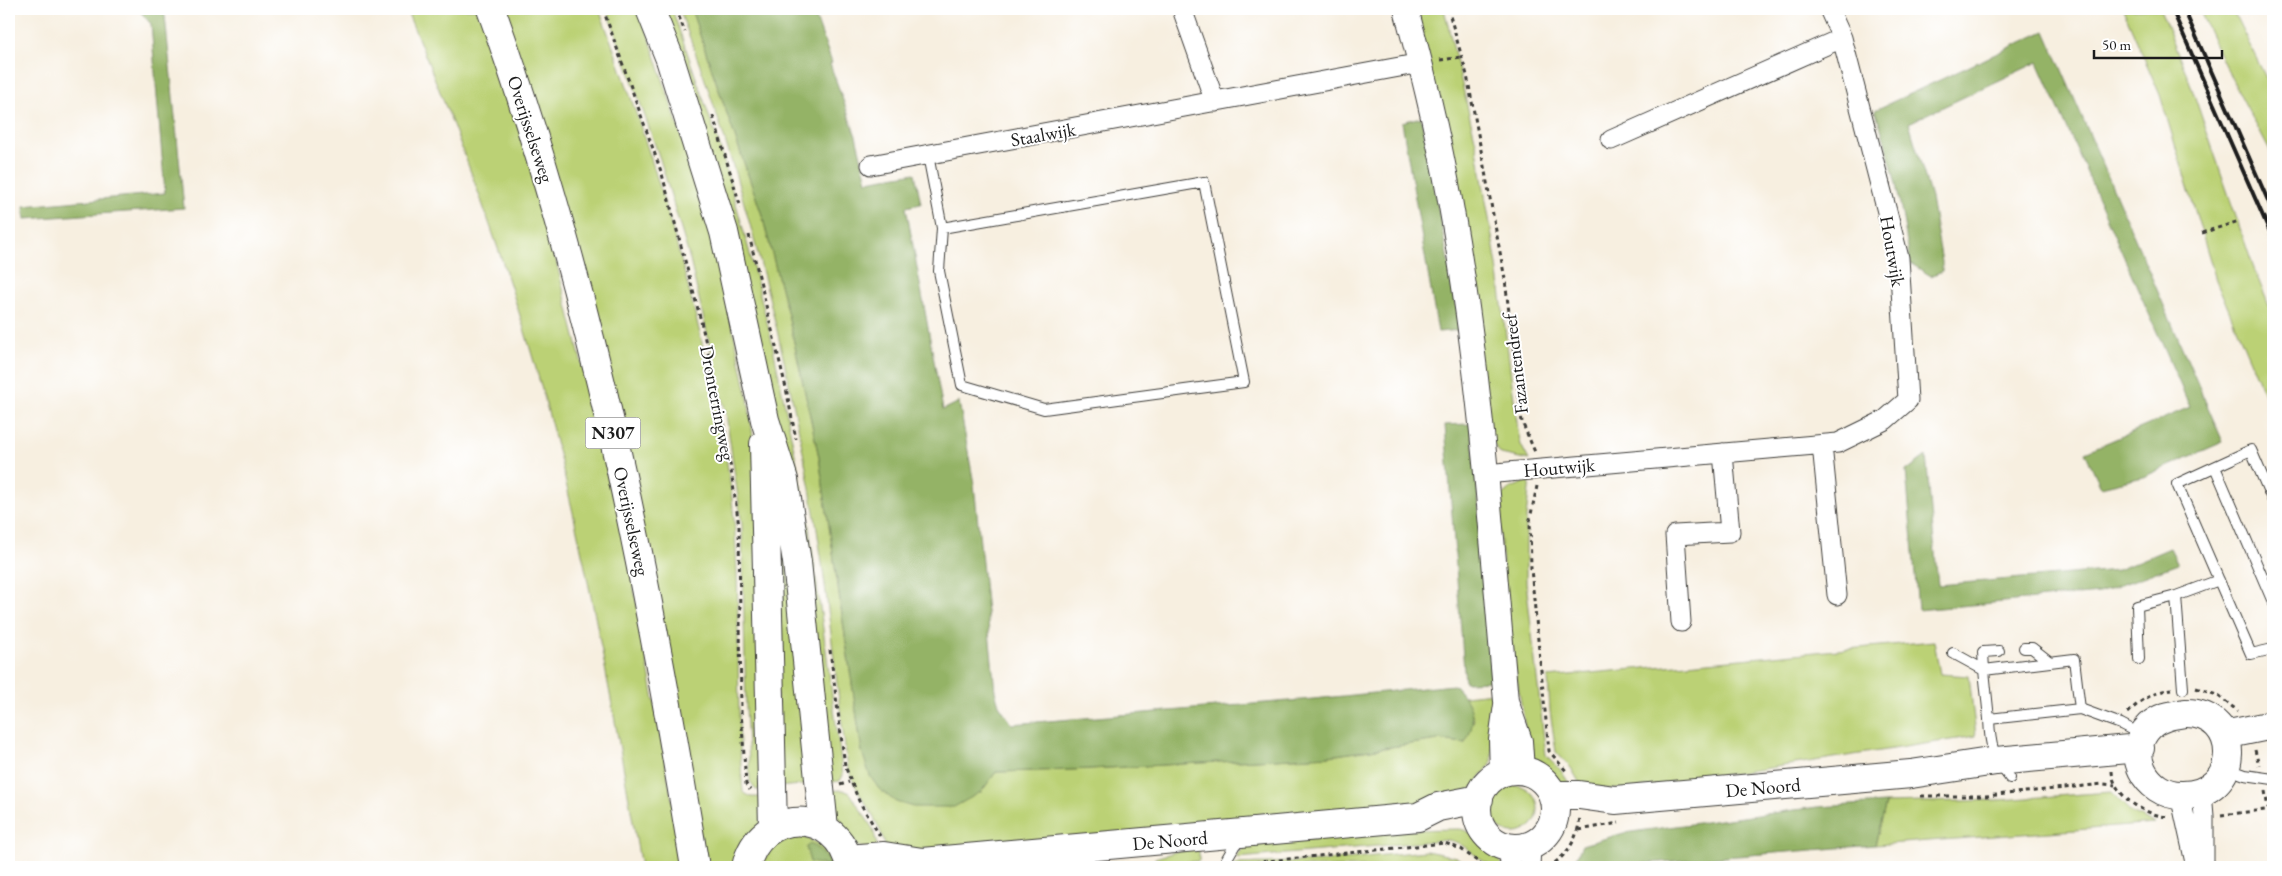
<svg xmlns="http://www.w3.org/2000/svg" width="2282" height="876" font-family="'EB Garamond',serif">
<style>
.green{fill:#bbd175;stroke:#6c7648}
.forest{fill:#94b366;stroke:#586841}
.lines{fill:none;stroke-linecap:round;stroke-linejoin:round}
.service-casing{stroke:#3d3c39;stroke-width:12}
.minor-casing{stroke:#3d3c39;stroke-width:21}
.tertiary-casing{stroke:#3d3c39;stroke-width:26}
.secondary-casing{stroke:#3d3c39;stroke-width:30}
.trunk-casing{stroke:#3d3c39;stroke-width:30}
.path{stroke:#3d3c39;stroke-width:3;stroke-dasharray:4 4;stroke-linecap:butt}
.service{stroke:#fff;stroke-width:10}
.minor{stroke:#fff;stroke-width:19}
.tertiary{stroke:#fff;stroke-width:24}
.secondary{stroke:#fff;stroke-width:28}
.trunk{stroke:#fff;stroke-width:28}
.rail{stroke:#1c1c1c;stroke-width:4}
.labels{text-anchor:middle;stroke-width:4;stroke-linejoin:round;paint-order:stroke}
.shield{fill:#fff;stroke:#606060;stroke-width:1}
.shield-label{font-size:18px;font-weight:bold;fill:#1c1c1c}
.street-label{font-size:19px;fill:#1c1c1c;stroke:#fff}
</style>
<rect width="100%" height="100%" fill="#fff"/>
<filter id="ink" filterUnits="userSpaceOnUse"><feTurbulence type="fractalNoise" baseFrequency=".02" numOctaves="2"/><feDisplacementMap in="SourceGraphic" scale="10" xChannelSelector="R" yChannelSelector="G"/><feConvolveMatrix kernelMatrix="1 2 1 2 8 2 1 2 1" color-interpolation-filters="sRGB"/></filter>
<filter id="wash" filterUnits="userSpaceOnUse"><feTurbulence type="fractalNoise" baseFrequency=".0096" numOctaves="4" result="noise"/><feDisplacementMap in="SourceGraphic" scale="20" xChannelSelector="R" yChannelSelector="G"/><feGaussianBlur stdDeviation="1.12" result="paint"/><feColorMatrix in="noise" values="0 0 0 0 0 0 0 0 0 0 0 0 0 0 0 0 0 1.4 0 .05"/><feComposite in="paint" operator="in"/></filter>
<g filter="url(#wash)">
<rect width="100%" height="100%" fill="#f7efe0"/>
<path class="green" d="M 406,9 L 480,9 L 533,169 L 623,528 L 684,867 L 641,867 C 617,732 594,596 561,462 C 523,307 468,156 406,9 Z
M 504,9 L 599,9 C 641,121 677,234 704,351 C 715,397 725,443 731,490 C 743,590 734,691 743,792 L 751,797 L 765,797 L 765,814 L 739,867 L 708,867 Z
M 607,9 L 640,9 L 710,224 L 748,398 L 755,454 L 765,789 L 756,790 L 750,781 L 746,707 L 742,525 L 726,414 L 689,256 L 660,159 Z
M 661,9 L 672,9 L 719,144 L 749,250 L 772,342 L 808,519 L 843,775 L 840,781 L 826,783 L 816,677 Z
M 679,9 L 691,9 L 762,215 L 789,319 L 819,457 L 862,752 L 981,792 L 996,772 L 1071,770 L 1329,756 L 1438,740 L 1465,743 L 1474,719 L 1464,696 L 1494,693 L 1492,762 L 1474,786 L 1463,795 L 1380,811 L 946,851 L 886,850 C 880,817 858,800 848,768 C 836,686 829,604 816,523 C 786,349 743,174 679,9 Z
M 1418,9 L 1444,9 L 1447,21 L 1476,143 L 1497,265 L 1518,431 L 1521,445 L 1529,460 L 1501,454 L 1491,441 Z
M 2123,9 L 2160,9 L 2189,80 L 2253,266 L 2273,316 L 2273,415 L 2216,280 L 2160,95 Z
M 2199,9 L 2232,9 L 2273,92 L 2273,157 L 2224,64 Z
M 777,477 L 814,784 L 777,787 Z
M 1530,480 L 1526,518 L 1526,582 L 1544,739 L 1546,755 L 1560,769 L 1572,788 L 1564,789 L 1551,779 L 1530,757 L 1509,632 L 1497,499 L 1509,489 Z
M 1934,641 L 1940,674 L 1969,676 L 1976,736 L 1627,790 L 1582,787 L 1571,768 L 1556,752 L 1550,711 L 1548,677 Z
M1490 809a24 24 0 1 1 48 0a24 24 0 1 1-48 0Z
M 843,790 L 850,793 L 873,829 L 878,849 C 839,851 837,821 827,791 Z
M 2111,792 L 2133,814 L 2155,824 L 1875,845 L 1886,803 L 2000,800 Z
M 1460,829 C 1475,832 1500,851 1502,867 C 1479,867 1469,842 1447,840 L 1238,858 L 1236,856 L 1246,846 L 1401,830 Z
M 801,837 C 819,841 829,850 835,867 L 762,867 C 767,848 782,838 801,837 Z
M 1188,848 L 1199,849 L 1199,861 L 1156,865 L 1155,858 Z
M 1426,851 L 1456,857 L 1471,867 L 1234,867 L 1236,864 L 1323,861 Z
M 1129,861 L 1130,867 L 1072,867 L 1078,865 Z"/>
<path class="forest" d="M 138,9 L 161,9 L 165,16 L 184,208 L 25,219 L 24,206 L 165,193 L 151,24 Z
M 691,9 L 810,9 L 813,16 L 815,15 L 832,63 L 830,64 L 856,136 L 867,181 L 915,173 L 921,204 L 906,207 L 943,410 L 959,402 L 974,484 L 995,691 L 999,705 L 1012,724 L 1313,699 L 1454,685 C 1472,704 1479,718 1465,743 L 1438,740 L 1329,756 L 1071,770 L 996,772 L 981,792 L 954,807 L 913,807 L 896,802 L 879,789 L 870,776 L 862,752 L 819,457 L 789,319 L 762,215 Z
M 2045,31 L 2223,442 L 2143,477 L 2101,487 L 2085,452 L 2190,407 L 2038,62 L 1909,123 L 1931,198 L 1942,262 L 1942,271 L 1931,276 L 1910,263 C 1903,211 1892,160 1875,110 Z
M 1421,117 L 1461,330 L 1438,332 L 1402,122 Z
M 1471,424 L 1482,537 L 1491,681 L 1465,682 L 1445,425 Z
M 1926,456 L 1938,585 L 2118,570 L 2170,548 L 2178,564 L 2099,593 L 1918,610 L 1906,471 Z
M 1886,803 L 1875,845 L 1612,866 L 1572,867 L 1582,845 L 1624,833 L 1817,807 Z
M 810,844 L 818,848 L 829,862 L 828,866 L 810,862 L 806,847 Z"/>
</g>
<g filter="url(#ink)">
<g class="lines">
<defs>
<path id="service" d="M 928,155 L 942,228 L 939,271 L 962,385 L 1044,409 L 1244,382 L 1204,182 L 942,228
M 2215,467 L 2273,602
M 2273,501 L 2251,450 L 2177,484 L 2251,654 L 2273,649
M 2176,596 L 2219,580
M 2024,648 L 2032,648 L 2050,662
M 1999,651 L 1983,652 L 1984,670 L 2074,659 L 2080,709
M 1953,653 L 1984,670 L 1989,719
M 2139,659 L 2137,606 L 2176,596 L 2183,689
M 2226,768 L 2245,775 L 2273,779
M 2010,778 C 1993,757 1990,746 1989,719 L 2080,709 L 2121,724 L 2142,735
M 1222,867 L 1240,836"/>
<path id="minor" d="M 1182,9 L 1215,102
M 1611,140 L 1842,38
M 871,165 L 1421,63
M 1822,445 L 1837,595
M 1485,474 L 1838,443 L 1885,420 L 1908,400 L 1899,258 L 1842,38 L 1829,9
M 1681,622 L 1675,535 L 1730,532 L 1723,453
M 2202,792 L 2204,816 L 2204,867
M 2180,795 L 2196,867
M 1509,847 L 1510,867
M 1530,867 L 1531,846"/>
<path id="tertiary" d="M 1406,9 C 1425,79 1442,151 1454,223 C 1481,381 1492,541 1506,701 L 1520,741 L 1522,770
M 1502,773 L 1501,740 L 1506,705"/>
<path id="secondary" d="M 650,9 L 670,59 L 724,232 L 765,420 L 784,480 L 797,562 L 824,828
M 764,444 L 773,828
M 2185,713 C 2243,712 2243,796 2181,795 C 2146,795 2123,752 2150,726 C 2159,717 2172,715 2185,713 Z
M 2224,735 L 2273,725
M1477 809a39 39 0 1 1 78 0a39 39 0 1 1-78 0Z
M 1553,795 L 1579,795 L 1615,800 L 1911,774 L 1996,761 L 2140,748
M 848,859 L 884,856 L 922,862 L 1418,817 L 1438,807 L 1479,799
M 746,867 C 759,807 838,806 850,867"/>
<path id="trunk" d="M 491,9 C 591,287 647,576 695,867"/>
</defs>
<use href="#service" class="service-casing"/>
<use href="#minor" class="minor-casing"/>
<use href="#tertiary" class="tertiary-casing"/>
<use href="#secondary" class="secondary-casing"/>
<use href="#trunk" class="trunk-casing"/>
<path class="path" d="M 603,9 L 662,174 L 701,321 L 726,435 L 739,526 L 741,712 L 746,784 L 750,790
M 676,9 L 685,32
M 1448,9 L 1467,75 L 1505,279 L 1522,422 L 1535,452
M 1440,60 L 1462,57
M 713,116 L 741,208
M 2202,233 L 2239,221
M 749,235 L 786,388 L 796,439
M 1537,486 L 1530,519 L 1531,569 L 1549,751 L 1568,773
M 830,650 L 845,766 L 859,801 L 880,836
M 2196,688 L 2217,695 L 2238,711
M 2128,713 C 2140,700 2154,692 2172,689
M 2255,750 L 2259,766
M 2112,771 C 2113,796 2144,815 2168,817
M 840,785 L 849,782
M 2265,791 L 2268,808
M 1921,796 L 1986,796 L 2104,784 L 2115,785
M 2221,815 L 2273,809
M 1579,830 L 1619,823
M 1239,864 L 1445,843 L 1461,849 L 1485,867
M 1198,867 L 1210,866
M 1548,867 C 1568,856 1578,838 1580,816"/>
<use href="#service" class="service"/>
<use href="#minor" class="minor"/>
<use href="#tertiary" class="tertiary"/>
<use href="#secondary" class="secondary"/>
<use href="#trunk" class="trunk"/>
<path class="rail" d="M 2172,9 L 2273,239
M 2184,9 L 2273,212"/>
</g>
</g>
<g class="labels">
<rect class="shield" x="585.5" y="417.5" width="55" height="31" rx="4"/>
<g class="shield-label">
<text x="613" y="439">N307</text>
</g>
<g class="street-label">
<text transform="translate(531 129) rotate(72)" y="7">Overijsselseweg</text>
<text transform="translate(1043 134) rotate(-10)" y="7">Staalwijk</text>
<text transform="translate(1893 251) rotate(80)" y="7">Houtwijk</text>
<text transform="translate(1515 364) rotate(-97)" y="7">Fazantendreef</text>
<text transform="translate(718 403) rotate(79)" y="7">Dronterringweg</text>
<text transform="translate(1559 467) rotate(-5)" y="7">Houtwijk</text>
<text transform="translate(632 521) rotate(78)" y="7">Overijsselseweg</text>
<text transform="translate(1763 787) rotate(-5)" y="7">De Noord</text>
<text transform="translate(1170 840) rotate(-5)" y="7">De Noord</text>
</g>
</g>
<rect width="2282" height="876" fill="none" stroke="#fff" stroke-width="30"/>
<path d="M2094 50v8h128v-8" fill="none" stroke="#1c1c1c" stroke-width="2.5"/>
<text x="2102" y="50" font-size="15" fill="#1c1c1c" stroke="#ffffff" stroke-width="4" paint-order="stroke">50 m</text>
</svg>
